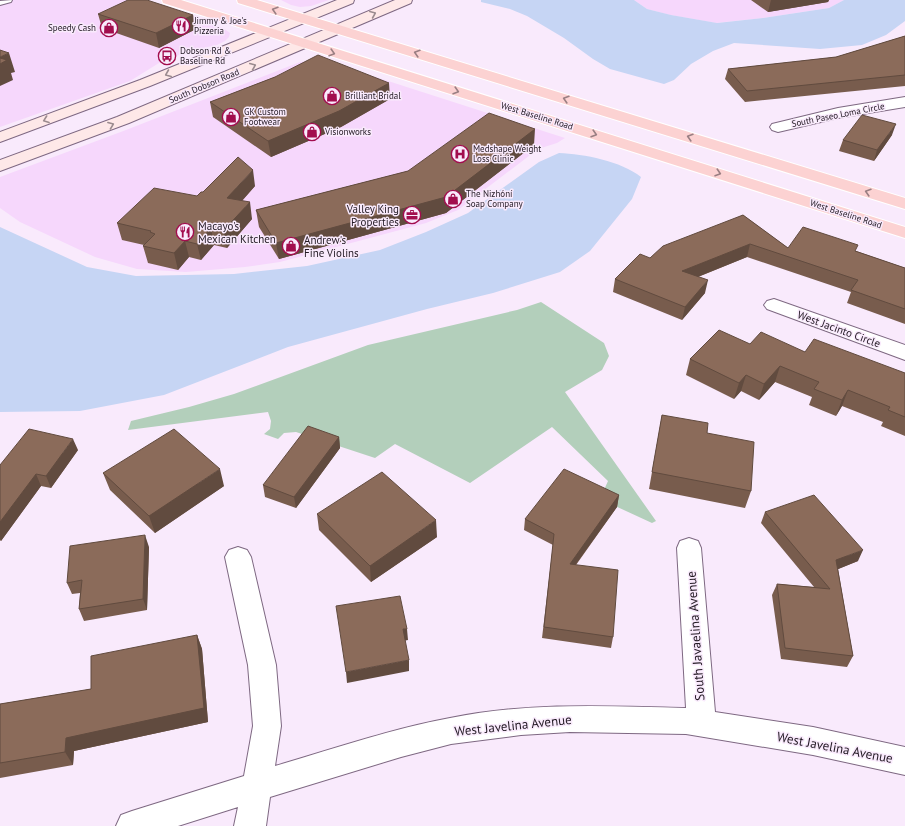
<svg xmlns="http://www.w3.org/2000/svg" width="905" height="826" font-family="'PT Sans',sans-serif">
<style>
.built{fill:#f6d7fc}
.green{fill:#b3cfbb}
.water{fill:#c6d5f4}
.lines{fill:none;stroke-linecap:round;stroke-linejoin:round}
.service-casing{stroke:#7e6882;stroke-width:2}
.minor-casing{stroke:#7e6882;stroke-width:2}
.secondary-casing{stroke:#7e6882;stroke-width:2}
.primary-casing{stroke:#fff;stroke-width:2}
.service{fill:#fff;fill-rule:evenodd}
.minor{fill:#fff;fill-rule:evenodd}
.secondary{fill:#fee8e8;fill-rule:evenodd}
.primary{fill:#fcd2d2;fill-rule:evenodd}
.wall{fill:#785c4d}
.shaded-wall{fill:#614b3f}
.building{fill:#8b6b5a;stroke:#614b3f}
.oneway{stroke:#9a7f83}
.oneway2{stroke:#9b8b8f}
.labels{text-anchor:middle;stroke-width:3;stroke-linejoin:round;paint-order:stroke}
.far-poi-label{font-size:9px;fill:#221923;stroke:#f9eafc;text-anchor:start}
.far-street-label{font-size:9px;fill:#221923;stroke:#f9eafc}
.poi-label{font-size:11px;fill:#221923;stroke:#f9eafc;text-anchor:start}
.street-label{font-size:11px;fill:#221923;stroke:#f9eafc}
.near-street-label{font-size:13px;fill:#221923;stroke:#f9eafc}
</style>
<rect width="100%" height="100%" fill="#f9eafc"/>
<path class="built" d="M 0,0 L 137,0 L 223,28 L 230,33 L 229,37 L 225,41 L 217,45 L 189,51 L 159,63 L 130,81 L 0,127 Z
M 281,0 L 329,0 L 311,6 L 300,7 L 291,5 Z
M 634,0 L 844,0 L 829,8 L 763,18 L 716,23 L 670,15 L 647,9 Z
M 312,61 L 329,62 L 565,138 L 557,143 L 538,149 L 458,210 L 426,223 L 280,262 L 245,267 L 186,272 L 137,269 L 95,257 L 20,222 L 0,208 L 0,177 L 126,130 L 300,62 Z"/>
<path class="green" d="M 541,302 L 604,343 L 609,356 L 602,370 L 565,392 L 656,521 L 652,523 L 600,499 L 608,481 L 552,427 L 470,483 L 395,444 L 375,458 L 296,432 L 284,433 L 278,439 L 264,434 L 270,429 L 271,421 L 268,412 L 128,430 L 131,421 L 189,407 L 234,394 L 368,345 L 517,310 Z"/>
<path class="water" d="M 481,0 L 634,0 L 647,9 L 671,15 L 717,23 L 763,18 L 829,8 L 844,0 L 905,0 L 905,21 L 886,35 L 862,45 L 820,49 L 734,43 L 713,51 L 691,64 L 674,80 L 664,84 L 610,69 L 593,59 L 564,38 L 527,16 L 510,9 L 481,2 Z
M 559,153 C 584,154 621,161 641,177 L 632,199 L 590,251 L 560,272 L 493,293 L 427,309 L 288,347 L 164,395 L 80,411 L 0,412 L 0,227 L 87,267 L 136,276 L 234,274 L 307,266 L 380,250 L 426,232 L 468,213 L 539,162 Z"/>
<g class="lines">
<defs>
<path id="service" d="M 12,0 L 11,2 L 0,5 L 0,1 Z"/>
<path id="minor" d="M 905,97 L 905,107 L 838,118 L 778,132 L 772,130 L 770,127 L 772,124 L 838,108 Z
M 774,299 L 905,345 L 905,360 L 767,309 L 764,305 L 767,301 Z
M 689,538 L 698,541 L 701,548 L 715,712 L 813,727 L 905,747 L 905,775 L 813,755 L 686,734 L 570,732 L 521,735 L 451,744 L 401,757 L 270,797 L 266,826 L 234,826 L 238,807 L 178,826 L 116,826 L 121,815 L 132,811 L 244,776 L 253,726 L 248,665 L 225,557 L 229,550 L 238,547 L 247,550 L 251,557 L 276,665 L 281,726 L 275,766 C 333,749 391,729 450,718 C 528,702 607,706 686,708 L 677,548 L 680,541 Z"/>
<path id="secondary" d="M 337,0 L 354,0 L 353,3 L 150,86 L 0,142 L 0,132 L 140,80 Z
M 395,0 L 412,0 L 411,3 L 129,123 L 0,171 L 0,160 L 117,117 Z"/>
<path id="primary" d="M 162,0 L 181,0 L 905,227 L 905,238 L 163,3 Z
M 237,0 L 257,0 L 905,198 L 905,209 L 238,3 Z"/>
</defs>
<use href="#service" class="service-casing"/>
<use href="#minor" class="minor-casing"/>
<use href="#secondary" class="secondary-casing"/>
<use href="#primary" class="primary-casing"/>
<use href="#service" class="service"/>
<use href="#minor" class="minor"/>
<use href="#secondary" class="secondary"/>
<use href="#primary" class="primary"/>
</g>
<path class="wall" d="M 751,0 L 829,0 L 828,2 L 768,12 Z
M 98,14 L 193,15 L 196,29 L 159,48 L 102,28 Z
M 905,36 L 905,86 L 745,102 L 725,79 L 728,69 L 836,57 Z
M 275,77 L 390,99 L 341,127 L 271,157 L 213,117 L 210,102 Z
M 892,135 L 874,161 L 839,151 L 843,140 Z
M 534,145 L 446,213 L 279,259 L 259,227 L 256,210 L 408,171 Z
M 255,186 L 242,201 L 252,219 L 227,248 L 214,245 L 201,260 L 189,257 L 178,270 L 148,263 L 143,246 L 144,245 L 122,240 L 117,223 L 197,196 L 203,192 Z
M 743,215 L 788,248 L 856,251 L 905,268 L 905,324 L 847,303 L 851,292 L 747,257 L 698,277 L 705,293 L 682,320 L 613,292 L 615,279 L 650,258 Z
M 750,344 L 805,352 L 905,373 L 905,436 L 881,426 L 883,422 L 842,406 L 836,416 L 809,405 L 812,397 L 775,382 L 759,400 L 741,391 L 734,399 L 686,375 L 690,359 Z
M 662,415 L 707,433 L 751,491 L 745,508 L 649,489 Z
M 339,437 L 340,448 L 296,508 L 265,497 L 263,485 Z
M 78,450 L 51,488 L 41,486 L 1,541 L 0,540 L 0,465 Z
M 103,473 L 224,486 L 155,533 L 110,490 Z
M 619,495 L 617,507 L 576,565 L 613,637 L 611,648 L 542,638 L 553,545 L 524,530 L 525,519 Z
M 765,512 L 858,561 L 838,569 L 853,656 L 847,667 L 781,659 L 772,595 L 777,584 L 814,587 L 761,523 Z
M 317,514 L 437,537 L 371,582 L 319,530 Z
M 149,547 L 147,610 L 84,621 L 79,609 L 80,593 L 72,594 L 67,583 Z
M 197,635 L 202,649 L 208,722 L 74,751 L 73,765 L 0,778 L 0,704 L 91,689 Z"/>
<path class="shaded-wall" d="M 771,0 L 829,0 L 828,2 L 768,12 Z
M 193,15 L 196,29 L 159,48 L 156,33 Z
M 9,53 L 15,72 L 11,73 L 13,80 L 0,86 L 0,57 Z
M 389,83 L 390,99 L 341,127 L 271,157 L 268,141 Z
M 896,124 L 892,135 L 874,161 L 877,150 Z
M 535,129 L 534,145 L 446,213 L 279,259 L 276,243 Z
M 253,170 L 255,186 L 230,214 L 227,198 Z
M 250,202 L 252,219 L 227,248 L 223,231 Z
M 211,228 L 214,245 L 201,260 L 197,244 Z
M 185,241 L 189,257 L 178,270 L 174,253 Z
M 750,244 L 747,257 L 680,284 L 682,271 Z
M 708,280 L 705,293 L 682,320 L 685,307 Z
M 780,366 L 775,382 L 759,400 L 764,384 Z
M 746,375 L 741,391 L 734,399 L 739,383 Z
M 848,390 L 842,406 L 836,416 L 842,400 Z
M 339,437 L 340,448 L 296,508 L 294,497 Z
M 73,439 L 78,450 L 51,488 L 46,476 Z
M 220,469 L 224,486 L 155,533 L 149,516 Z
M 36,474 L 41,486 L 1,541 L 0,539 L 0,522 Z
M 619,495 L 617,507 L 568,575 L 570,564 Z
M 436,520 L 437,537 L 371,582 L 370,566 Z
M 145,535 L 149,547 L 147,610 L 143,599 Z
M 863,550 L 858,561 L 831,572 L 836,560 Z
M 403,629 L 407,629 L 408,640 L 403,641 Z
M 197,635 L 202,649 L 208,722 L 74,751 L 73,765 L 65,752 L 66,738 Z
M 409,660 L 409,671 L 347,683 L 346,672 Z"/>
<path class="building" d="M 128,0 L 147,0 L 193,15 L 156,33 L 98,14 Z
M 905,36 L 905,75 L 747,91 L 728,69 L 836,57 Z
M 0,50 L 9,53 L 0,57 Z
M 318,55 L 389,83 L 339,111 L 268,141 L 210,102 L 275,77 Z
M 0,58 L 7,60 L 0,64 Z
M 489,113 L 535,129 L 446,197 L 276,243 L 256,210 L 408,171 Z
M 862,115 L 896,124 L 877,150 L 843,140 Z
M 238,157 L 253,170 L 227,198 L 250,202 L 223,231 L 211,228 L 197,244 L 185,241 L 174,253 L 143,246 L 155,234 L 150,232 L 151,231 L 117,223 L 154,188 L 197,196 L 201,192 L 203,192 Z
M 743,215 L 788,248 L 803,227 L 858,245 L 855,251 L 905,268 L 905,309 L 851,290 L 858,280 L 750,244 L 682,271 L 708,280 L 685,307 L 615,279 L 640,254 L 650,258 L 663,246 Z
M 719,330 L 750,344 L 761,332 L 805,352 L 814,339 L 905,373 L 905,417 L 888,410 L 890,407 L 848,390 L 842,400 L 814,389 L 819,382 L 780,366 L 764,384 L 746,375 L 739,383 L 690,359 Z
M 662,415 L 708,423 L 707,433 L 754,442 L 751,491 L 652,472 Z
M 308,426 L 339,437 L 294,497 L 263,485 Z
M 29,429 L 73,439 L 46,476 L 36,474 L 0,522 L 0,465 Z
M 174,429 L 220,469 L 149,516 L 103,473 Z
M 564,469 L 619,495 L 570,564 L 618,570 L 613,637 L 544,627 L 554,534 L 525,519 Z
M 382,472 L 436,520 L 370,566 L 317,514 Z
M 814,495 L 863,550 L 836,560 L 853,656 L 785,648 L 777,584 L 830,589 L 765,512 Z
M 145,535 L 143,599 L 79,609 L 82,580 L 67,583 L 70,546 Z
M 400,596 L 407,629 L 403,629 L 409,660 L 346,672 L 336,606 Z
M 197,635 L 204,708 L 66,738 L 65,752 L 0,763 L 0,704 L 91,689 L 91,656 Z"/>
<defs><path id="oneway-chevron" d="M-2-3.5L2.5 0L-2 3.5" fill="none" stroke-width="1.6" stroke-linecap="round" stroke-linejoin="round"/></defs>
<g class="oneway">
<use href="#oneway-chevron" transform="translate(275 10) rotate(-163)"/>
<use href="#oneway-chevron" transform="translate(332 53) rotate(17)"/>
<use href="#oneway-chevron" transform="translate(417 53) rotate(-163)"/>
<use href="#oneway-chevron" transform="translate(456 91) rotate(17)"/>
<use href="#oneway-chevron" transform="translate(566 99) rotate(-163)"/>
<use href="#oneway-chevron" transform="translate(594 134) rotate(17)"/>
<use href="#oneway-chevron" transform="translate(690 137) rotate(-163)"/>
<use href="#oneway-chevron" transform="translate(718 173) rotate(18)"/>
<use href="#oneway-chevron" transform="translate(868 192) rotate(-163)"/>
</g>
<g class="oneway2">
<use href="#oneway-chevron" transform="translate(373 14) rotate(-23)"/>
<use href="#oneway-chevron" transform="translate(253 66) rotate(-23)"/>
<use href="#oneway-chevron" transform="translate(168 74) rotate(157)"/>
<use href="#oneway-chevron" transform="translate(46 120) rotate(160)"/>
<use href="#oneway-chevron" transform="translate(111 125) rotate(-21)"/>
</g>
<defs>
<symbol id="restaurant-ring" viewBox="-11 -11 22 22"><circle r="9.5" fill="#f9eafc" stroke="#a20d4e" stroke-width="1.5"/><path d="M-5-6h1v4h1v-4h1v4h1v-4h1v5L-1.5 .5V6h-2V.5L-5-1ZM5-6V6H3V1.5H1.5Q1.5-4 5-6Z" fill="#a20d4e"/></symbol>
<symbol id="shop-ring" viewBox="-11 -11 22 22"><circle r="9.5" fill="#f9eafc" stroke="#a20d4e" stroke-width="1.5"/><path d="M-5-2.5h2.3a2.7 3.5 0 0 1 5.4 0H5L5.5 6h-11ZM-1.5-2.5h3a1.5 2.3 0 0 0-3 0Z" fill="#a20d4e"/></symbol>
<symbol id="bus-ring" viewBox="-11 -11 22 22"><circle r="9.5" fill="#f9eafc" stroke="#a20d4e" stroke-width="1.5"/><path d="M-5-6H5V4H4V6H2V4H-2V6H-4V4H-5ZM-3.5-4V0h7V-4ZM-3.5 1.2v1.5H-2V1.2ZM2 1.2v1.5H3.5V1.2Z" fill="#a20d4e"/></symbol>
<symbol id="hospital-ring" viewBox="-11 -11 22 22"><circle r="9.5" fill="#f9eafc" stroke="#a20d4e" stroke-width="1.5"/><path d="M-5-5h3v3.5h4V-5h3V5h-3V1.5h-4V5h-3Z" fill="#a20d4e"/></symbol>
<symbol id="office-ring" viewBox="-11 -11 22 22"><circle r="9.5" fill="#f9eafc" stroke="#a20d4e" stroke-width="1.5"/><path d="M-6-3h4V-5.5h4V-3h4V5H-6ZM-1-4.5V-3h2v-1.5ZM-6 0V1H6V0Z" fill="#a20d4e"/></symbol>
</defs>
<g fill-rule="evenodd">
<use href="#restaurant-ring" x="171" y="16" width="20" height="20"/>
<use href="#shop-ring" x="99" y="18" width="20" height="20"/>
<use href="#bus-ring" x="157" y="46" width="20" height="20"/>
<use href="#shop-ring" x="322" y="86" width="20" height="20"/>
<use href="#shop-ring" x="221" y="107" width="20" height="20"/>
<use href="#shop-ring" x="302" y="122" width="20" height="20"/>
<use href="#hospital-ring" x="450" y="144" width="20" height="20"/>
<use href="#shop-ring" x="443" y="189" width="20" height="20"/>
<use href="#office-ring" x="402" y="205" width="20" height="20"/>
<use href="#restaurant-ring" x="175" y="222" width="20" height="20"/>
<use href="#shop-ring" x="281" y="236" width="20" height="20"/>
</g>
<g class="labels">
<g class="far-poi-label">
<text x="194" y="24">Jimmy &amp; Joe's<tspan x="194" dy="10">Pizzeria</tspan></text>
<text x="96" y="31" text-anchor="end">Speedy Cash</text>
<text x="180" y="54">Dobson Rd &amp;<tspan x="180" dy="10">Baseline Rd</tspan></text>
<text x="345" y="99">Brilliant Bridal</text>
<text x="244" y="115">GK Custom<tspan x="244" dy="10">Footwear</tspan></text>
<text x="325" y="135">Visionworks</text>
<text x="473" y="152">Medshape Weight<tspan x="473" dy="10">Loss Clinic</tspan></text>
<text x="466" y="197">The Nizhóní<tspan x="466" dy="10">Soap Company</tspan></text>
</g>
<g class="far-street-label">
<text transform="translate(204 86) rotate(-23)" y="3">South Dobson Road</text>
<text transform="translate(838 115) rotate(-11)" y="3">South Paseo Loma Circle</text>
<text transform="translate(537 116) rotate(17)" y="3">West Baseline Road</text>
<text transform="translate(846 214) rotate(18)" y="3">West Baseline Road</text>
</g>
<g class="poi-label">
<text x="399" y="213" text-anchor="end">Valley King<tspan x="399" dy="13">Properties</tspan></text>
<text x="198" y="230">Macayo's<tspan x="198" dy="13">Mexican Kitchen</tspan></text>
<text x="304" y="244">Andrew's<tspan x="304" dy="13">Fine Violins</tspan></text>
</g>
<g class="street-label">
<text transform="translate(839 329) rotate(20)" y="4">West Jacinto Circle</text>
</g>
<g class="near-street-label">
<text transform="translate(695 636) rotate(-94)" y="5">South Javaelina Avenue</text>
<text transform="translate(513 725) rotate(-6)" y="5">West Javelina Avenue</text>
<text transform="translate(835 747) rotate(11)" y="5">West Javelina Avenue</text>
</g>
</g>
</svg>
